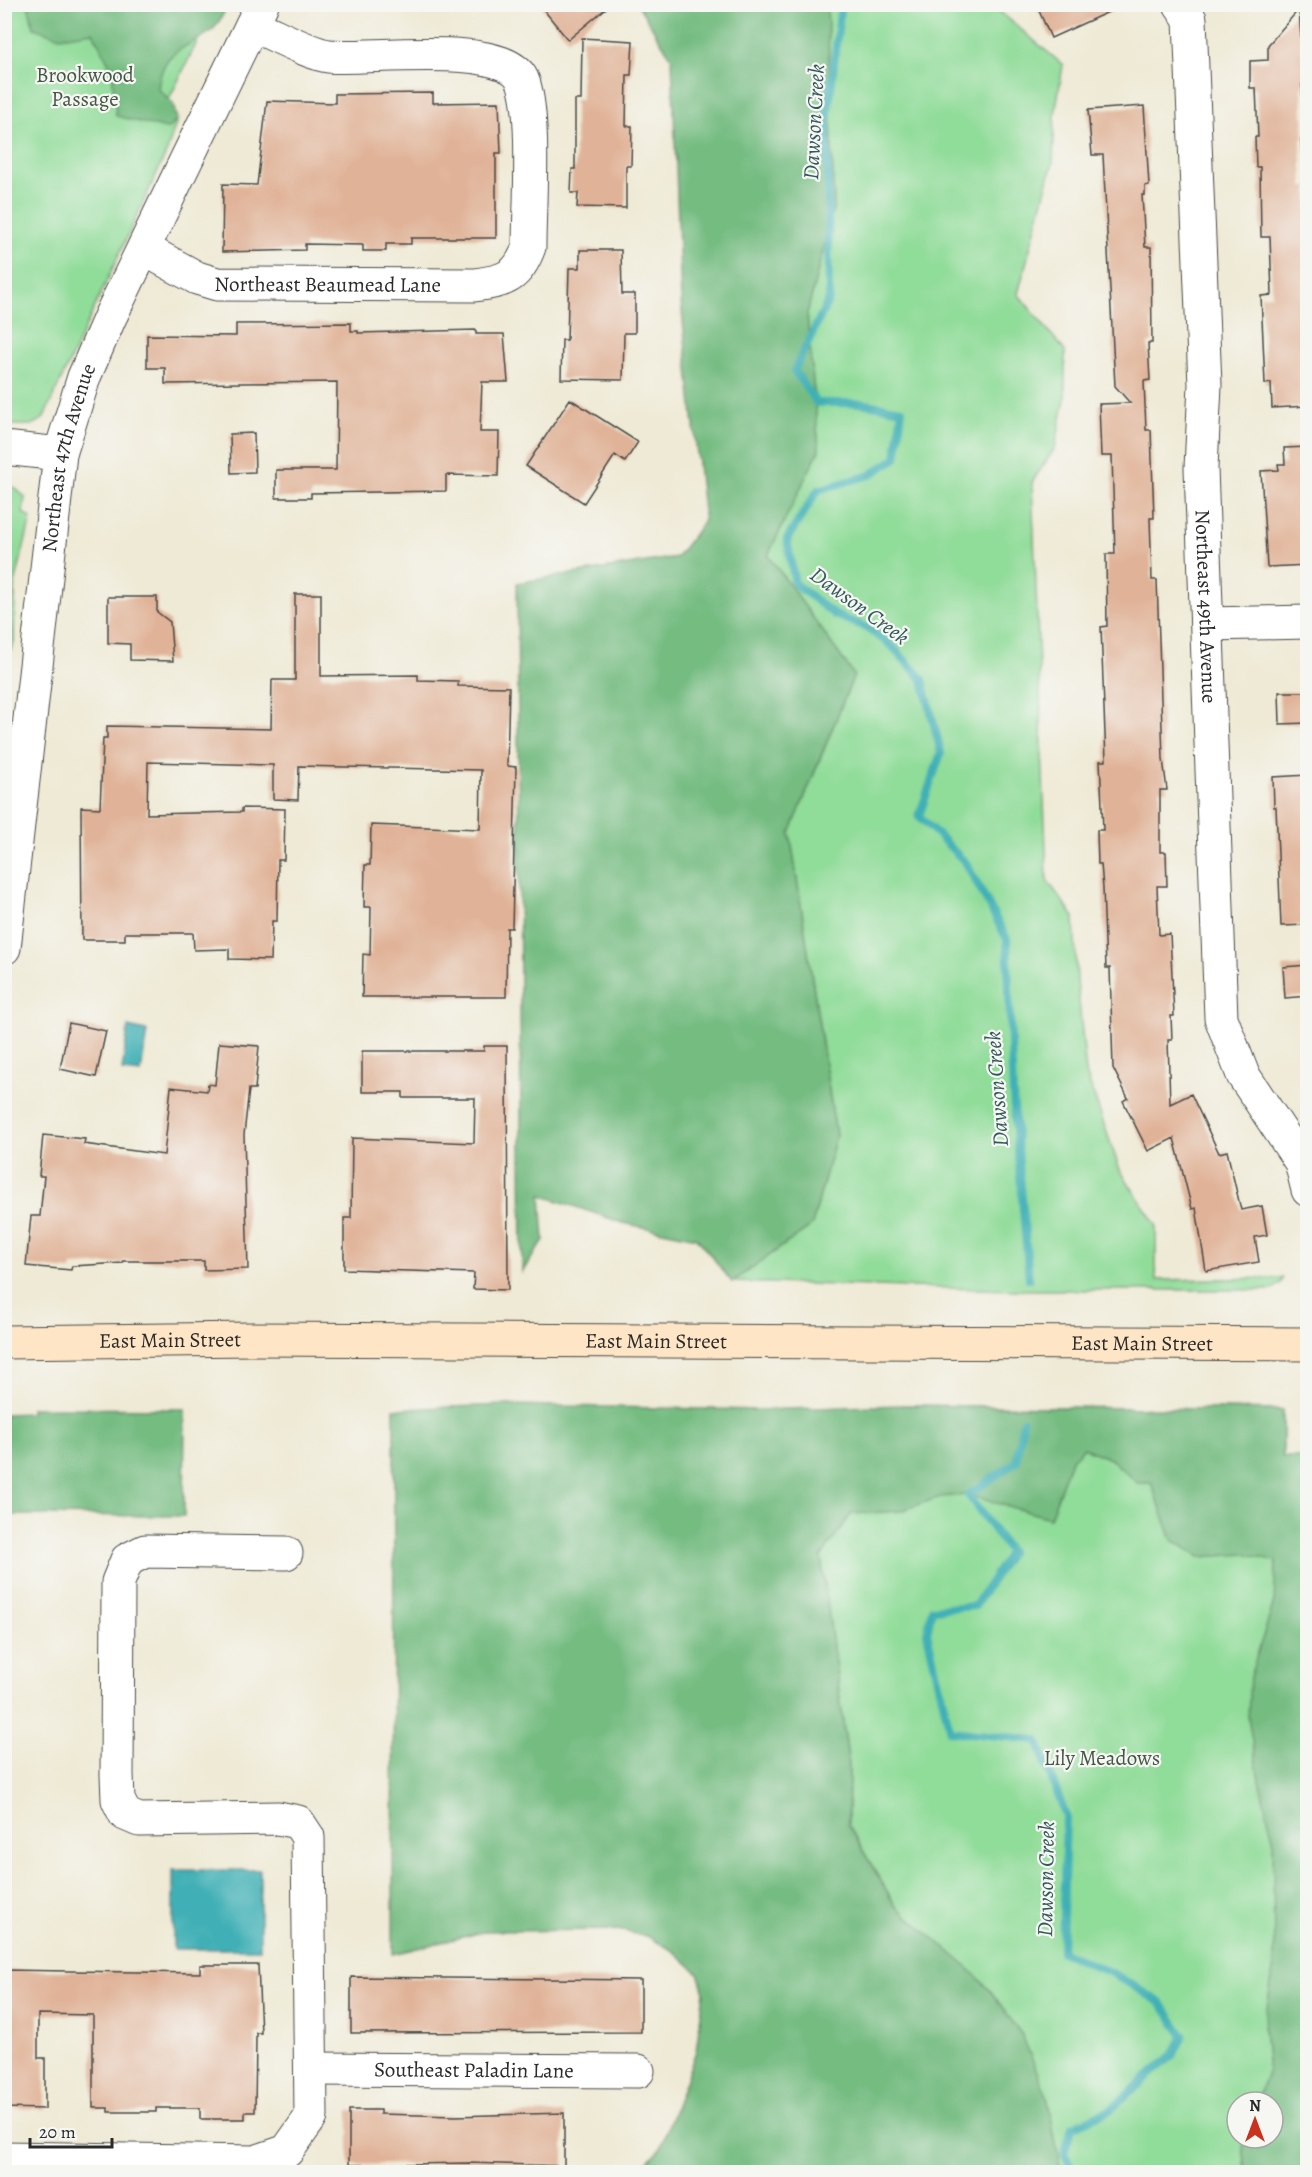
<svg xmlns="http://www.w3.org/2000/svg" width="1312" height="2177" font-family="Alegreya,serif">
<style>
.green{fill:#90dc99;stroke:#5e8462;stroke-width:1.5}
.forest{fill:#74bc81;stroke:#507456;stroke-width:1.5}
.water{fill:#3fb0b6;stroke:#356e70;stroke-width:1.5}
.lines{fill:none;stroke-linecap:round;stroke-linejoin:round}
.stream{stroke:#3fb0b6;stroke-width:8}
.building{fill:#e0b297}
.minor-casing{stroke:#484845;stroke-width:35}
.secondary-casing{stroke:#484845;stroke-width:35}
.minor{stroke:#fff;stroke-width:33}
.secondary{stroke:#fee5c5;stroke-width:33}
.labels{text-anchor:middle;stroke-width:4.5;stroke-linejoin:round;paint-order:stroke}
.park-label{font-size:21px;fill:#445746;stroke:#f6f6f2}
.street-label{font-size:21px;fill:#2b2b2b;stroke:#f6f6f2}
.water-label{font-size:22px;font-style:italic;fill:#325a5c;stroke:#f6f6f2}
</style>
<rect width="100%" height="100%" fill="#f6f6f2"/>
<filter id="ink" filterUnits="userSpaceOnUse"><feTurbulence type="fractalNoise" baseFrequency=".0167" numOctaves="2"/><feDisplacementMap in="SourceGraphic" scale="12" xChannelSelector="R" yChannelSelector="G"/><feConvolveMatrix kernelMatrix="1 2 1 2 8 2 1 2 1" color-interpolation-filters="sRGB"/></filter>
<filter id="wash" filterUnits="userSpaceOnUse"><feTurbulence type="fractalNoise" baseFrequency=".008" numOctaves="4" result="noise"/><feDisplacementMap in="SourceGraphic" scale="24" xChannelSelector="R" yChannelSelector="G"/><feGaussianBlur stdDeviation="1.35" result="paint"/><feColorMatrix in="noise" values="0 0 0 0 0 0 0 0 0 0 0 0 0 0 0 0 0 1.4 0 .05"/><feComposite in="paint" operator="in"/></filter>
<g filter="url(#wash)">
<rect width="100%" height="100%" fill="#efead6"/>
<path class="green" d="M 4,5 L 215,5 L 156,126 L 167,129 L 177,120 L 167,151 L 43,419 L 31,425 L 5,425 Z
M 827,5 L 992,5 L 1063,65 L 1055,114 L 1053,162 L 1018,294 L 1065,351 L 1065,399 L 1055,448 L 1032,482 L 1047,880 L 1074,917 L 1077,980 L 1086,1073 L 1120,1170 L 1156,1225 L 1156,1280 L 1283,1278 L 1281,1283 L 1271,1290 L 1014,1290 L 732,1282 L 812,1225 L 836,1136 L 790,833 L 854,675 L 768,555 L 819,450 L 807,314 L 834,205 Z
M 5,487 L 14,487 L 25,497 L 23,513 L 31,518 L 15,584 L 14,642 L 6,661 L 5,677 Z
M 902,1405 L 1283,1410 L 1283,1457 L 1308,1457 L 1308,1963 L 1264,2028 L 1268,2070 L 1257,2102 L 1237,2102 L 1237,2138 L 1245,2138 L 1243,2145 L 1246,2172 L 1061,2172 L 1047,2096 L 894,1965 L 895,1905 L 848,1825 L 849,1766 L 821,1557 L 851,1514 Z"/>
<path class="forest" d="M 28,5 L 28,4 L 228,5 C 223,13 218,27 210,32 C 183,51 163,48 158,88 L 173,104 L 177,120 L 167,129 L 116,116 L 112,70 L 93,32 L 60,37 L 34,28 Z
M 638,5 L 827,5 L 834,205 L 807,314 L 819,450 L 768,555 L 854,675 L 790,833 L 836,1136 L 812,1225 L 732,1282 L 697,1238 L 623,1223 L 541,1195 L 544,1240 L 522,1272 L 517,583 L 677,557 L 704,521 L 681,302 L 672,59 Z
M 507,1405 L 759,1410 L 902,1405 L 1283,1410 L 1283,1457 L 1308,1457 L 1307,2172 L 1246,2172 L 1243,2144 L 1245,2138 L 1273,2138 L 1273,2102 L 1257,2102 L 1268,2070 L 1264,2028 L 1274,1964 L 1273,1838 L 1259,1780 L 1248,1718 L 1250,1677 L 1274,1602 L 1276,1561 L 1247,1554 L 1200,1557 L 1172,1540 L 1151,1483 L 1137,1483 L 1112,1460 L 1084,1448 L 1071,1460 L 1050,1518 L 968,1495 L 940,1497 L 900,1511 L 851,1514 L 821,1557 L 849,1766 L 848,1825 L 895,1905 L 965,1965 L 990,1990 L 1022,2035 L 1047,2096 L 1061,2172 L 638,2172 L 661,2147 L 696,2051 L 704,1992 L 698,1973 L 674,1951 L 646,1936 L 618,1930 L 487,1931 L 393,1954 L 394,1409 Z
M 31,1408 L 185,1409 L 184,1516 L 5,1515 L 5,1414 L 30,1413 Z"/>
<path class="water" d="M 128,1027 L 147,1031 L 141,1073 L 122,1071 Z
M 173,1870 L 260,1870 L 260,1949 L 173,1949 Z"/>
<g class="lines">
<path class="stream" d="M 841,4 L 827,122 L 829,299 L 794,371 L 817,403 L 860,403 L 902,410 L 896,458 L 870,475 L 818,490 L 787,539 L 795,584 L 835,615 L 865,627 L 892,646 L 923,680 L 941,753 L 919,816 L 966,863 L 1007,939 L 1013,1095 L 1029,1279
M 1023,1421 L 1016,1462 L 968,1495 L 1010,1552 L 975,1606 L 932,1609 L 927,1633 L 950,1731 L 1037,1740 L 1066,1816 L 1062,1952 L 1114,1974 L 1161,2003 L 1183,2035 L 1174,2054 L 1110,2110 L 1072,2127 L 1064,2153 L 1073,2172"/>
</g>
<g id="blocks">
<path class="building" d="M 539,4 L 611,4 L 568,40 Z
M 1036,4 L 1126,4 L 1051,38 Z
M 1299,9 L 1302,53 L 1306,53 L 1308,59 L 1308,78 L 1302,84 L 1304,139 L 1301,139 L 1303,187 L 1308,187 L 1308,322 L 1305,322 L 1308,406 L 1272,408 L 1271,383 L 1265,384 L 1261,296 L 1272,295 L 1270,237 L 1261,237 L 1260,167 L 1256,167 L 1255,137 L 1258,137 L 1256,88 L 1250,88 L 1250,61 L 1268,60 L 1268,45 Z
M 582,38 L 633,41 L 631,75 L 627,75 L 626,126 L 632,126 L 631,166 L 626,166 L 626,208 L 577,207 L 578,193 L 571,193 L 572,169 L 575,169 L 575,100 L 581,100 Z
M 433,93 L 433,103 L 499,102 L 501,153 L 496,153 L 496,238 L 411,238 L 411,244 L 386,244 L 386,251 L 363,251 L 363,245 L 305,244 L 305,250 L 222,252 L 223,184 L 257,185 L 267,101 L 335,103 L 335,94 Z
M 1144,106 L 1149,185 L 1145,186 L 1145,195 L 1142,195 L 1145,247 L 1151,247 L 1152,343 L 1148,343 L 1150,380 L 1144,381 L 1146,430 L 1151,430 L 1154,518 L 1150,518 L 1152,580 L 1157,580 L 1163,759 L 1167,790 L 1160,790 L 1160,852 L 1166,852 L 1167,886 L 1157,886 L 1159,935 L 1170,934 L 1174,1016 L 1171,1016 L 1172,1040 L 1168,1040 L 1170,1104 L 1191,1094 L 1219,1153 L 1227,1151 L 1241,1210 L 1262,1206 L 1267,1235 L 1255,1237 L 1259,1262 L 1206,1271 L 1196,1208 L 1192,1209 L 1174,1138 L 1148,1151 L 1123,1101 L 1128,1098 L 1113,1068 L 1110,968 L 1106,968 L 1103,888 L 1101,864 L 1098,864 L 1097,830 L 1103,830 L 1100,761 L 1106,761 L 1101,627 L 1107,626 L 1106,554 L 1115,554 L 1112,456 L 1101,456 L 1099,404 L 1130,403 L 1115,386 L 1103,155 L 1092,155 L 1088,110 Z
M 580,250 L 621,250 L 622,294 L 635,294 L 635,333 L 624,333 L 623,380 L 561,379 L 562,340 L 567,340 L 569,268 L 580,268 Z
M 351,323 L 351,331 L 358,331 L 358,333 L 476,330 L 476,334 L 504,334 L 508,382 L 482,382 L 480,432 L 499,432 L 498,476 L 446,475 L 446,491 L 311,493 L 311,498 L 276,498 L 276,470 L 336,470 L 337,382 L 165,384 L 165,368 L 147,368 L 147,335 L 236,336 L 236,324 Z
M 570,399 L 638,442 L 625,462 L 615,455 L 584,503 L 526,466 Z
M 254,433 L 255,472 L 231,473 L 230,434 Z
M 1308,447 L 1308,565 L 1267,567 L 1261,471 L 1279,470 L 1278,464 L 1285,464 L 1284,448 Z
M 295,594 L 321,594 L 321,676 L 418,675 L 418,680 L 458,681 L 458,686 L 509,687 L 507,766 L 516,767 L 512,928 L 507,928 L 506,997 L 362,997 L 363,954 L 370,955 L 371,907 L 364,907 L 365,865 L 370,865 L 371,825 L 480,829 L 481,770 L 299,766 L 298,800 L 273,799 L 273,765 L 148,762 L 147,814 L 242,812 L 242,808 L 285,809 L 284,860 L 278,860 L 277,921 L 272,921 L 271,960 L 229,959 L 229,949 L 194,950 L 193,933 L 125,933 L 125,940 L 82,940 L 81,807 L 100,808 L 103,738 L 107,738 L 107,726 L 271,729 L 272,680 L 295,680 Z
M 108,597 L 157,597 L 157,612 L 170,622 L 173,661 L 130,660 L 130,644 L 108,643 Z
M 1279,692 L 1308,692 L 1308,723 L 1280,724 Z
M 1308,775 L 1308,925 L 1281,926 L 1276,807 L 1274,807 L 1273,777 Z
M 1308,965 L 1308,996 L 1285,998 L 1283,967 Z
M 69,1023 L 106,1031 L 96,1077 L 60,1069 Z
M 219,1043 L 259,1046 L 255,1089 L 249,1089 L 244,1135 L 248,1269 L 204,1270 L 204,1261 L 123,1261 L 123,1263 L 72,1266 L 71,1270 L 26,1266 L 31,1216 L 40,1216 L 44,1176 L 39,1176 L 43,1135 L 85,1139 L 84,1144 L 164,1155 L 171,1087 L 207,1091 L 208,1084 L 215,1085 Z
M 484,1046 L 507,1046 L 508,1290 L 473,1289 L 474,1273 L 344,1269 L 344,1218 L 351,1218 L 352,1138 L 474,1143 L 475,1098 L 403,1098 L 403,1092 L 362,1092 L 362,1051 L 484,1051 Z
M 200,1965 L 258,1965 L 261,2033 L 256,2033 L 256,2037 L 255,2112 L 245,2112 L 245,2119 L 200,2119 L 200,2108 L 156,2108 L 156,2112 L 108,2112 L 108,2108 L 93,2108 L 93,2015 L 38,2014 L 38,2058 L 45,2058 L 45,2109 L 4,2108 L 4,1970 L 200,1973 Z
M 351,1977 L 641,1980 L 641,2032 L 351,2033 Z
M 349,2110 L 380,2110 L 380,2114 L 455,2116 L 564,2113 L 564,2166 L 468,2163 L 349,2165 Z"/>
</g>
</g>
<g filter="url(#ink)">
<use href="#blocks" fill-opacity="0" stroke="#484845" stroke-width="1.5"/>
<g class="lines">
<defs>
<g id="minor">
<path id="s1" d="M 1180,4 L 1190,19 L 1205,385 L 1201,468 L 1221,1018 L 1243,1075 L 1301,1162 L 1308,1190"/>
<path id="s2" d="M 144,249 L 197,278 L 217,284 L 475,285 C 506,281 518,277 529,247 C 529,208 536,110 522,79 C 504,40 367,60 329,56 C 310,54 272,33 252,25"/>
<path d="M 4,448 L 60,454"/>
<path d="M 1207,624 L 1308,622"/>
<path id="s3" d="M 4,948 L 60,454 L 84,377 L 110,317 L 262,4"/>
<path id="s4" d="M 312,2069 L 638,2071"/>
<path d="M 4,2158 L 255,2162 L 287,2151 L 311,2117 L 308,1837 L 298,1822 L 278,1818 L 139,1820 L 125,1814 L 118,1800 L 117,1775 L 118,1582 L 127,1560 L 145,1551 L 286,1553"/>
</g>
<g id="secondary">
<path id="s5" d="M 4,1342 L 252,1339 L 1308,1344"/>
</g>
</defs>
<use href="#minor" class="minor-casing"/>
<use href="#secondary" class="secondary-casing"/>
<use href="#minor" class="minor"/>
<use href="#secondary" class="secondary"/>
</g>
</g>
<g class="labels">
<g class="park-label">
<text x="85" y="82">Brookwood<tspan x="85" dy="24">Passage</tspan></text>
<text x="1102" y="1765">Lily Meadows</text>
</g>
<g class="street-label">
<text dy="7" stroke="none"><textPath href="#s2" startOffset="192">Northeast Beaumead Lane</textPath></text>
<text dy="7" stroke="none"><textPath href="#s3" startOffset="495">Northeast 47th Avenue</textPath></text>
<text dy="7" stroke="none"><textPath href="#s1" startOffset="606">Northeast 49th Avenue</textPath></text>
<text dy="7" stroke="none"><textPath href="#s5" startOffset="166">East Main Street</textPath></text>
<text dy="7" stroke="none"><textPath href="#s5" startOffset="652">East Main Street</textPath></text>
<text dy="7" stroke="none"><textPath href="#s5" startOffset="1138">East Main Street</textPath></text>
<text dy="7" stroke="none"><textPath href="#s4" startOffset="162">Southeast Paladin Lane</textPath></text>
</g>
<g class="water-label">
<text transform="translate(813 122) rotate(-87)" y="8">Dawson Creek</text>
<text transform="translate(860 605) rotate(36)" y="8">Dawson Creek</text>
<text transform="translate(996 1089) rotate(-94)" y="8">Dawson Creek</text>
<text transform="translate(1045 1879) rotate(-89)" y="8">Dawson Creek</text>
</g>
</g>
<rect width="1312" height="2177" fill="none" stroke="#f6f6f2" stroke-width="24"/>
<g transform="translate(1255 2120)"><circle r="28" fill="#f6f6f2" stroke="#a5a5a2" stroke-width="1.5"/>
<path d="M0-4.5L10 22L0 15L-10 22Z" fill="#c8321e"/>
<text y="-9" font-size="16" font-weight="bold" text-anchor="middle" fill="#2b2b2b">N</text>
</g>
<path d="M30 2138v9h82v-9" fill="none" stroke="#2b2b2b" stroke-width="3"/>
<text x="39" y="2138" font-size="18" fill="#2b2b2b" stroke="#f6f6f2" stroke-width="4.5" paint-order="stroke">20 m</text>
</svg>
